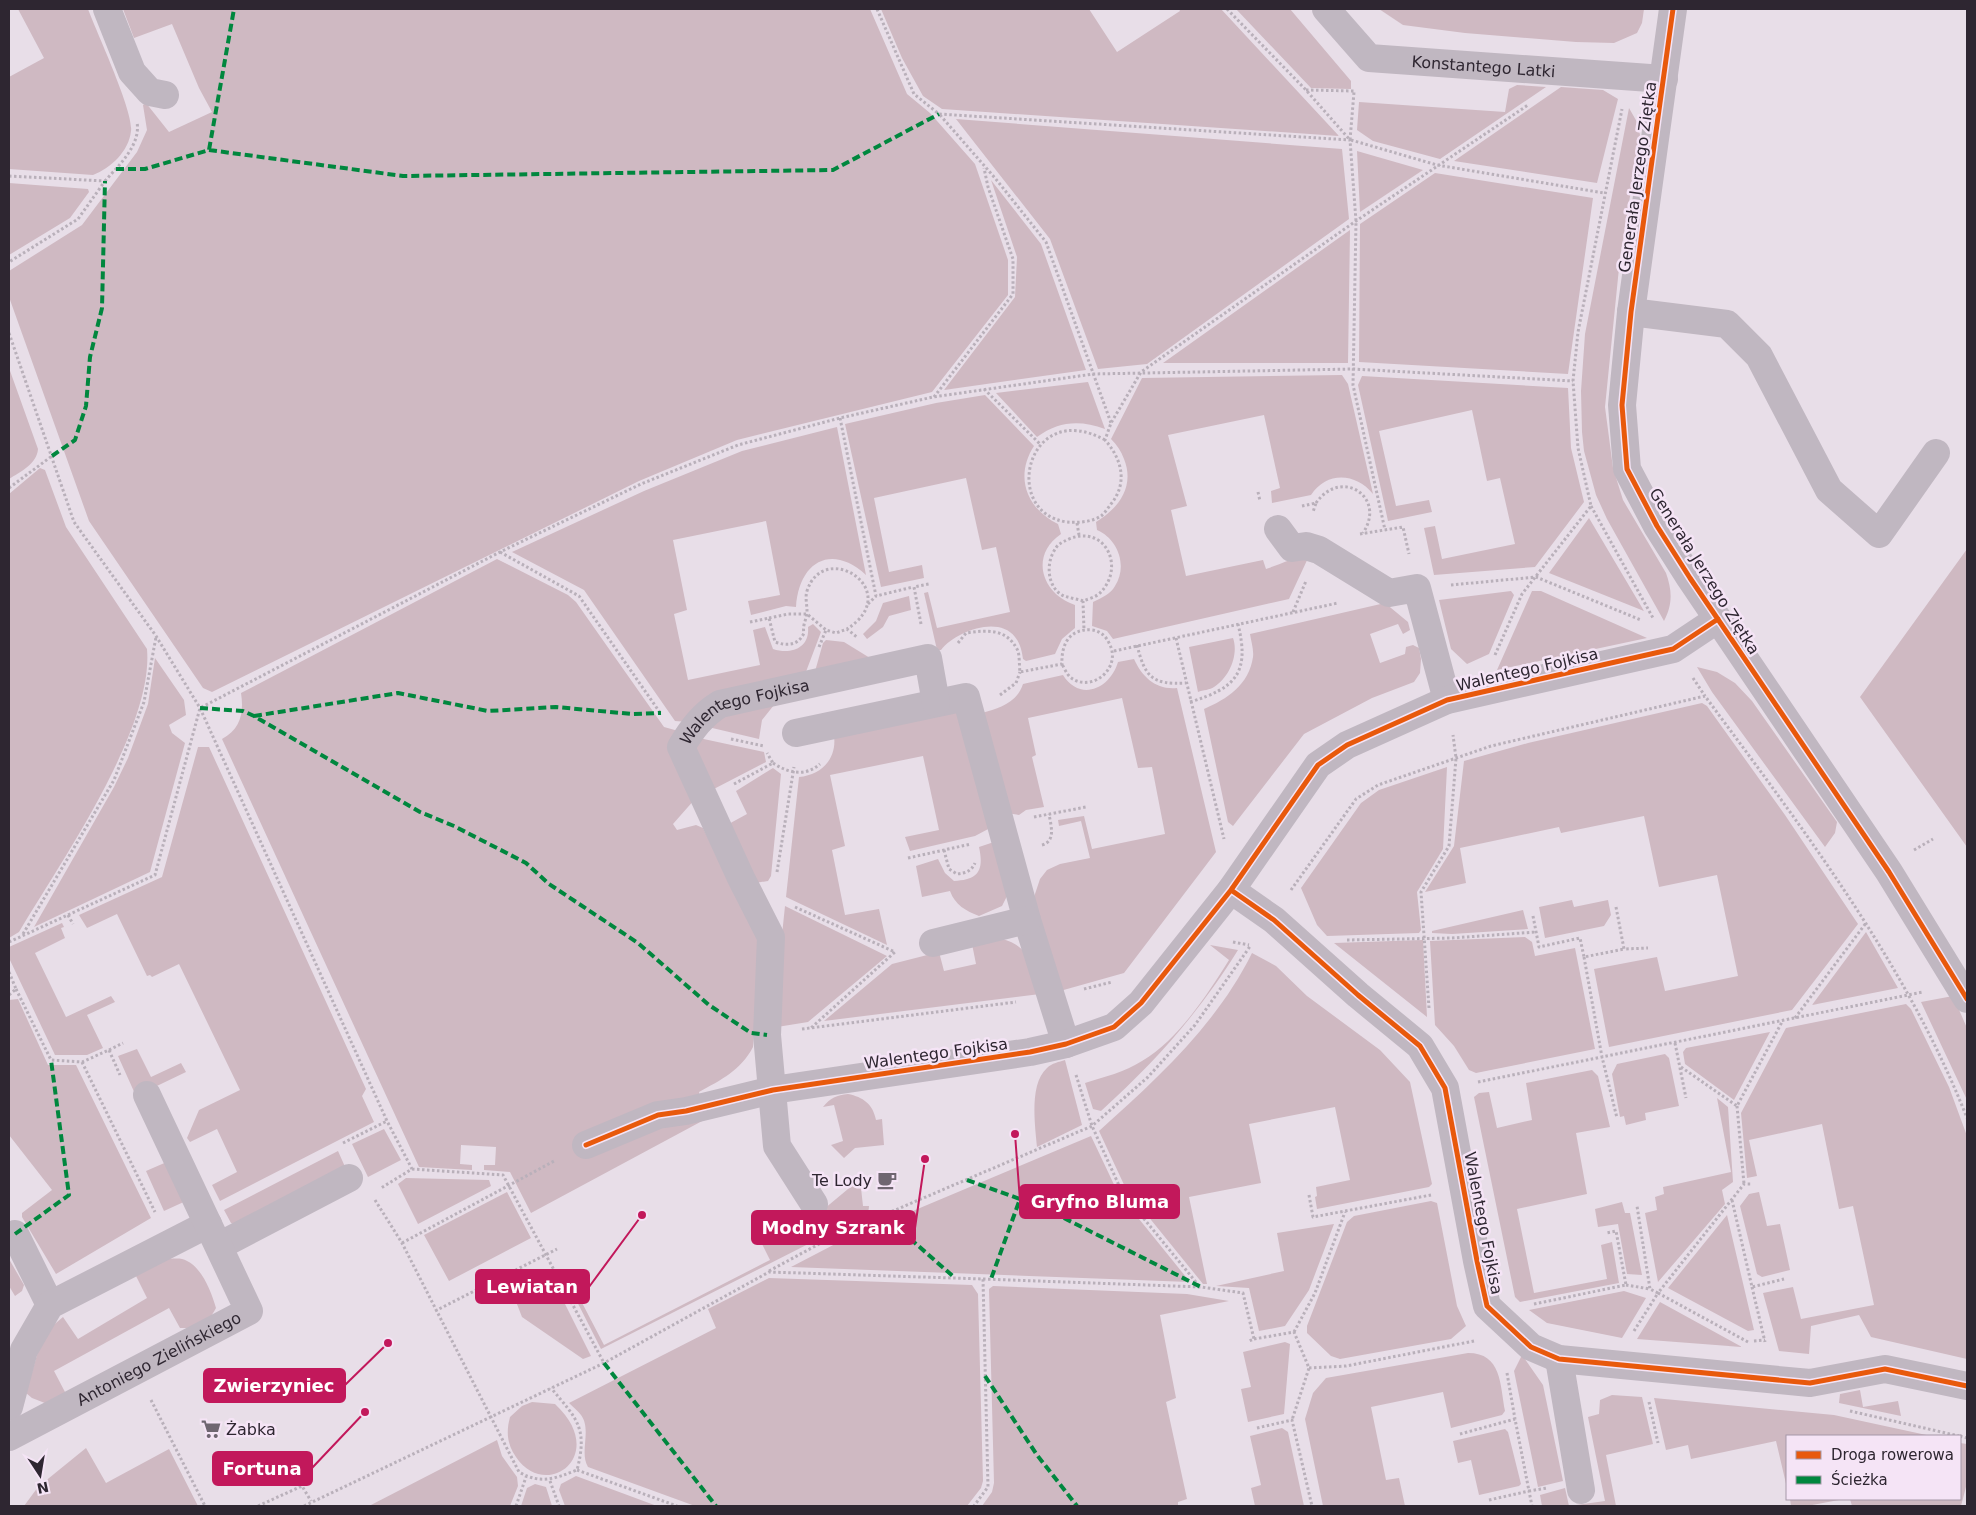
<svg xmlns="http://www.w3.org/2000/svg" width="1976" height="1515" font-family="'DejaVu Sans',sans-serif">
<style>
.green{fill:#cfb9c2}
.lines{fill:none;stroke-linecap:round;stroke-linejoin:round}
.path{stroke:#b9b0ba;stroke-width:3;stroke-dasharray:2.5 2.5;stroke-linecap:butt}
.minor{stroke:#c0b7c1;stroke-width:28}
.quiet{stroke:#00873e;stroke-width:4;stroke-dasharray:8 4;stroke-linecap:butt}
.cycleway-casing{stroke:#f5e4f6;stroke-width:8}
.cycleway{stroke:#e8590c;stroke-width:5}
.labels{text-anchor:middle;stroke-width:5;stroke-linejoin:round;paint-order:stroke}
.street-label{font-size:16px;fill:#2e2631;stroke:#f5e4f6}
.poi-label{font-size:16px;fill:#2e2631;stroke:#f5e4f6;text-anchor:end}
.leader{fill:none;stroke:#c2185b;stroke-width:2}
.callout-dot{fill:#c2185b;stroke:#f5e4f6;stroke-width:2}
.callout{fill:#c2185b;stroke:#c2185b;stroke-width:2}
.callout-label{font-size:18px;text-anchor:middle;font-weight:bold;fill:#fff}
</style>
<rect width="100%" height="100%" fill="#e8dee8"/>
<path class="green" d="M 18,9 L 88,9 C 96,31 134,112 131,131 C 129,151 111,168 93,175 L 9,169 L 9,77 L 44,58 Z
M 123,9 L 870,9 L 907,94 L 930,113 L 975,164 L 1008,260 L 1008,295 L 932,392 L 737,440 L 639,481 L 212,692 L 203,688 L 89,521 L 9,297 L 9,271 L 82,225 L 137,152 L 147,130 L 143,105 L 146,103 L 169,132 L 212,112 L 199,88 L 172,24 L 134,38 Z
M 881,9 L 1089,9 L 1117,52 L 1180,11 L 1179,9 L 1221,9 L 1339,136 L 942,109 L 923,96 L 902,58 Z
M 1236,9 L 1290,9 L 1351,81 L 1351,89 L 1311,88 Z
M 1379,9 L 1644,9 L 1642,23 L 1637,33 L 1614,43 L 1576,42 L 1465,33 L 1403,25 Z
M 1517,85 L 1546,87 L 1440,159 L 1373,141 L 1357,130 L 1359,102 L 1505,112 L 1509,89 Z
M 1561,87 L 1603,90 L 1618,99 L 1597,183 L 1454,161 Z
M 1629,108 L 1637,122 L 1640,135 L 1620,258 L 1605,407 L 1613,468 L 1623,500 L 1666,573 C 1672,590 1673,604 1664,621 L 1607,519 L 1596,495 L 1584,451 L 1582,432 L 1581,391 L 1585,334 Z
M 956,119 L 1342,149 L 1349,219 L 1147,364 L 1098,369 L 1050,239 Z
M 1357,151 L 1423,170 L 1360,212 Z
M 1435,173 L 1593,198 L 1568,374 L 1359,362 L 1360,224 Z
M 991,180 L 1041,244 L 1086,370 L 944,390 L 1015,297 L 1017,257 Z
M 9,183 L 88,189 L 89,192 L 70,218 L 9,255 Z
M 1350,230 L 1348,363 L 1163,363 Z
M 9,368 L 38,449 C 37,464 20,472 9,479 Z
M 1342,375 L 1348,384 L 1373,494 C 1356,473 1327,471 1311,495 L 1272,503 L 1271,491 L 1280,488 L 1264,415 L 1168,435 L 1187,506 L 1171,510 L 1186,576 L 1263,560 L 1266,569 C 1281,564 1294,557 1309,556 L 1289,599 L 1113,639 L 1107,631 L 1092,626 L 1093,602 C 1101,598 1111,594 1115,586 C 1128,566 1118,539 1097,530 L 1096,522 C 1119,508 1135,486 1124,459 C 1121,451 1117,445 1111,439 L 1142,378 Z
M 1362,376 L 1568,388 L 1571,448 L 1584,502 L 1535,567 L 1434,575 L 1424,528 L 1435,526 L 1442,559 L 1515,544 L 1500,478 L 1487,481 L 1472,410 L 1379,431 L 1396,506 L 1429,500 L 1432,512 L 1388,521 L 1358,385 Z
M 1088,382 L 1105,429 C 1080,420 1059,421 1037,437 L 996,393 Z
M 985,395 L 1034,446 C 1014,477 1027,509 1058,524 L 1061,534 C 1029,556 1042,594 1075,605 L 1075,628 L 1062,639 L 1055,654 L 1026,661 L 1023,659 C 1022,651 1020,643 1015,637 C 998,615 955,632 941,650 L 937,650 L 924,593 L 928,592 L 937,628 L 1010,612 L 996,547 L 982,550 L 966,478 L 874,498 L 889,572 L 922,565 L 924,578 L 881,587 L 845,424 L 936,403 Z
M 837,427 L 866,575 C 831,543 799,562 796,607 L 786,606 L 751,615 L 748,601 L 780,595 L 766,521 L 673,540 L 687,610 L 674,614 L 688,680 L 760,665 L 753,630 L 765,627 L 773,649 C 791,655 810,648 808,627 L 813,624 L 821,632 L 804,677 L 688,722 L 675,721 L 584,590 L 512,552 L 644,491 L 742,451 Z
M 40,468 L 45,470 L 66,527 L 147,649 C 154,729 60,863 19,932 L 9,938 L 9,494 Z
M 1589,518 L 1644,611 L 1549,573 Z
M 1967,549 L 1967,847 L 1860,697 Z
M 497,559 L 568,595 L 576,602 L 664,727 L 682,732 L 695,799 L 673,824 L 677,830 L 696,825 L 703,828 L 760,943 L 753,1047 C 741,1070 721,1080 699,1092 L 704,1120 L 531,1213 L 510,1172 L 484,1170 L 484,1165 L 495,1165 L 496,1147 L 461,1145 L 460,1164 L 472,1165 L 472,1170 L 419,1167 L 222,739 C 241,729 244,712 241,693 Z
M 1511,591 L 1514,595 L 1489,654 L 1467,664 L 1451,649 L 1439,600 Z
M 1532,591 L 1541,591 L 1647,638 L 1497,670 Z
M 909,596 L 911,610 L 889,616 L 883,627 L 867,639 L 863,634 L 876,621 L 883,603 Z
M 1385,603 L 1408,622 L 1410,630 L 1403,634 L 1398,624 L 1370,634 L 1380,663 L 1405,654 L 1406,647 L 1413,645 L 1419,648 L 1421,659 L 1420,673 L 1414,682 L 1372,698 L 1304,734 L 1233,826 L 1228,822 L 1204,709 C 1227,699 1249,685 1253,657 C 1254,650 1251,641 1250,634 Z
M 1233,638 C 1239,655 1229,678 1214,687 C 1210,690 1203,690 1198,692 L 1189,647 Z
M 826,640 L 844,642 L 870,658 L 814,675 L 823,643 Z
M 155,658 L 184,700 L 186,715 L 169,725 L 172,733 L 185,743 L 150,872 L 34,927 L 114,787 L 128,758 L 148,704 Z
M 1134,659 C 1142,677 1156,690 1177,688 L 1216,852 L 1124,973 L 1060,991 L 1034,897 L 1040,879 L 1047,870 L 1060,864 L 1090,858 L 1081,821 L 1059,826 L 1058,820 L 1084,816 L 1092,849 L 1165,834 L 1152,767 L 1138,768 L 1122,698 L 1028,718 L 1036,755 L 1032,757 L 1044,807 L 1026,810 L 1019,815 L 1007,813 L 982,713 C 999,708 1017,703 1023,684 L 1063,675 C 1080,702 1110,689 1118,662 Z
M 1697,667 L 1717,672 L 1735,683 L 1752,701 L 1837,822 L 1835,833 L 1825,847 L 1712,692 Z
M 1702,703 L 1707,706 L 1785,815 L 1858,924 L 1792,1010 L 1609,1047 L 1594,969 L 1657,957 L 1665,991 L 1738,976 L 1717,875 L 1659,887 L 1644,816 L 1561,833 L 1559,827 L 1460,848 L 1466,883 L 1425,892 L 1454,846 L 1464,761 L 1528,743 Z
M 774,705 L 762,720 L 759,739 L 708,727 L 717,716 Z
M 957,707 L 992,827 L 975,836 L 910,851 L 905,837 L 939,830 L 923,756 L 830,775 L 845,846 L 832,850 L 845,915 L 879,909 L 887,945 L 786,897 L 799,777 C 822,775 837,758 834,736 Z
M 699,738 L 764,752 L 766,762 L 710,791 L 693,753 Z
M 198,747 L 209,747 L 366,1089 L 362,1096 L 374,1122 L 220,1201 L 212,1185 L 237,1172 L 217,1129 L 190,1142 L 187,1138 L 199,1110 L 240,1090 L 179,964 L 152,977 L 150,975 L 147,976 L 117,914 L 87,928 L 79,915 L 162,877 Z
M 1447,767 L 1443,849 L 1417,892 L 1421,930 L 1419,933 L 1327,936 L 1317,925 L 1301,888 L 1361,803 L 1379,790 Z
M 773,768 L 781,774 L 771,876 L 768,881 L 755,883 L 725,826 L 747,814 L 736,791 Z
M 997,841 L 1008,894 L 1002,906 L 979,916 C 966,911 955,905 950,891 L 922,897 L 916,866 L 938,859 L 945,873 L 954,881 C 979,880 984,870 979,847 Z
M 1572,900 L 1574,907 L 1608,900 L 1611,915 L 1604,926 L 1545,938 L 1539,907 Z
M 785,906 L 887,956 L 808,1022 L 777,1027 L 775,1003 Z
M 1523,910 L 1528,929 L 1452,934 L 1432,933 L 1432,931 Z
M 62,923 L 64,927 L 61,928 L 65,938 L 35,953 L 66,1017 L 111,996 L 115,1002 L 87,1015 L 103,1048 L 87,1055 L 55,1055 L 9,958 L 9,947 Z
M 1866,932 L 1898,988 L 1812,1005 Z
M 1525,937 L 1532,942 L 1535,956 L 1575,948 L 1595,1049 L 1476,1073 L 1469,1070 L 1454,1046 L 1435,1025 L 1430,941 Z
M 997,938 C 1031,944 1031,965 1040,994 L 824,1021 L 892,964 L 939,952 L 944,971 L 976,964 L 972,944 Z
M 1423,940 L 1427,1017 L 1334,943 Z
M 1210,945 L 1238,950 C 1198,1014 1156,1061 1101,1111 L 1093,1109 L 1085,1083 C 1104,1077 1125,1072 1142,1061 C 1179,1039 1207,995 1229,960 Z
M 1252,953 L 1276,966 L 1307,996 L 1380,1050 L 1410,1082 L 1432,1184 L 1429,1187 L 1317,1209 L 1315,1197 L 1317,1196 L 1316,1187 L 1350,1180 L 1335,1107 L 1249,1124 L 1261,1183 L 1189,1197 L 1207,1284 L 1203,1284 L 1126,1189 L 1099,1131 C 1157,1079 1217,1024 1252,953 Z
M 1953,996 L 1967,1028 L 1967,1100 L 1921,1002 Z
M 18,999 L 48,1065 L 76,1065 L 151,1218 L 56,1274 L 22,1217 L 22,1213 L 52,1190 L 9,1135 L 9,1000 Z
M 1906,1004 L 1911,1009 L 1949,1087 L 1967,1136 L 1967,1359 L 1871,1337 L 1859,1315 L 1811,1326 L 1809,1354 L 1779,1351 L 1763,1293 L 1793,1287 L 1801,1319 L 1874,1305 L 1853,1206 L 1839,1209 L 1822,1124 L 1749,1140 L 1757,1176 L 1747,1178 L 1741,1113 L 1786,1028 Z
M 1770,1032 L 1734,1100 L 1685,1064 L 1683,1052 L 1686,1048 Z
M 137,1049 L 151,1077 L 181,1063 L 186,1072 L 136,1096 L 118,1056 Z
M 1665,1054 L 1669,1058 L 1679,1106 L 1645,1113 L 1646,1120 L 1626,1125 L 1624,1116 L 1620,1117 L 1612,1074 L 1617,1064 Z
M 1065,1060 L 1082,1125 L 1037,1147 C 1035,1125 1029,1084 1047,1068 C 1052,1063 1059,1062 1065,1060 Z
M 1592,1070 L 1598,1076 L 1610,1127 L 1576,1133 L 1587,1194 L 1517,1209 L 1534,1293 L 1607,1279 L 1601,1245 L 1612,1242 L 1619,1283 L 1520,1302 L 1515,1297 L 1474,1097 L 1479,1093 L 1489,1092 L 1497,1128 L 1532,1120 L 1526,1083 Z
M 848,1094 C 863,1097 873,1104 876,1120 L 882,1119 L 884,1145 L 855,1148 L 844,1158 L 831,1145 L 843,1141 L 834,1105 L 823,1107 C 830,1098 837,1095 848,1094 Z
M 1717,1098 L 1728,1107 L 1733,1182 L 1722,1190 L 1725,1204 L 1658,1282 L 1645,1213 L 1657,1210 L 1655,1197 L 1664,1194 L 1663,1187 L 1731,1172 Z
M 384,1129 L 401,1160 L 368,1177 L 352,1144 Z
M 1091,1136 L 1118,1193 L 1190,1282 L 791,1267 L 839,1242 Z
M 338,1151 L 346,1169 L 236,1225 L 231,1223 L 224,1210 Z
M 169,1161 L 188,1200 L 164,1211 L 146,1171 Z
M 406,1178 L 489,1180 L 491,1186 L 418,1224 L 398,1184 Z
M 860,1179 L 863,1206 L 869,1206 C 869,1222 847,1225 835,1229 L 824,1209 Z
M 507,1192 L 531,1238 L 449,1281 L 424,1235 Z
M 1759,1192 L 1767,1226 L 1780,1224 L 1790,1270 L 1762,1277 L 1757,1274 L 1740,1206 L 1749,1194 Z
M 1431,1201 L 1437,1203 L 1457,1306 L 1466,1326 L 1451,1339 L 1340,1359 L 1331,1356 L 1307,1333 L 1307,1326 L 1347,1222 L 1354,1216 Z
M 1622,1202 L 1625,1213 L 1630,1213 L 1642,1275 L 1627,1274 L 1618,1224 L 1598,1227 L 1595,1209 Z
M 1727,1215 L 1754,1330 L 1748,1331 L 1668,1288 Z
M 814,1217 L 824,1236 L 601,1349 L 562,1272 L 565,1270 L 604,1345 L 770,1260 L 754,1228 L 769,1220 L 782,1245 Z
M 1334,1224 L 1309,1290 L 1285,1326 L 1259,1331 L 1249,1288 L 1216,1286 L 1284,1271 L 1277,1233 Z
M 9,1259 L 24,1285 L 22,1291 L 15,1296 L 9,1286 Z
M 165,1259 C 170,1259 177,1258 182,1259 C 201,1264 211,1291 216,1308 C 206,1326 201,1328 180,1328 L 169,1308 L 54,1371 L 65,1392 L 64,1397 L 50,1405 L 32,1398 L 26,1393 L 43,1334 L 63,1317 L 78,1339 L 147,1298 L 136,1276 Z
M 551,1276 L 591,1356 L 583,1359 L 522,1317 L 513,1294 Z
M 769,1278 L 972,1285 L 978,1294 L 983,1481 L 981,1488 L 967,1506 L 695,1506 L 588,1467 C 579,1452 592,1430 581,1415 C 578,1411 573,1407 569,1403 L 716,1328 L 708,1309 Z
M 993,1286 L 1187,1294 L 1229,1301 L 1160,1315 L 1176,1398 L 1166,1402 L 1187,1499 L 1178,1502 L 1178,1506 L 982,1506 L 992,1492 L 994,1483 L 989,1289 Z
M 1624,1291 L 1646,1298 L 1622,1338 L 1547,1323 L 1529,1310 Z
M 1660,1302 L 1742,1347 L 1637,1339 Z
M 1285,1342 L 1290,1344 L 1284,1414 L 1248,1422 L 1241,1389 L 1251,1387 L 1243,1352 Z
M 1468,1353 C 1502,1353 1500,1385 1505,1411 L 1502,1415 L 1451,1428 L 1443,1392 L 1371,1407 L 1386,1480 L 1399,1478 L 1405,1506 L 1323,1506 L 1305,1419 L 1313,1393 L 1326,1378 Z
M 1522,1355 L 1543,1385 L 1563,1481 L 1538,1487 L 1514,1371 Z
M 1860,1390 L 1863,1407 L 1898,1401 L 1901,1416 L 1839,1403 L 1840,1394 Z
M 1612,1395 L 1642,1397 L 1653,1444 L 1606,1455 L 1616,1506 L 1542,1506 L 1540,1495 L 1565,1488 L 1569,1506 L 1605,1501 L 1588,1417 L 1599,1414 L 1600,1400 Z
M 1654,1398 L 1834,1415 L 1931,1436 L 1787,1436 L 1787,1488 L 1776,1441 L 1691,1459 L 1688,1445 L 1666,1450 Z
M 532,1402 L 555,1404 C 610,1455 546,1502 516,1457 C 507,1444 506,1432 510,1417 L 522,1406 Z
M 1282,1428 L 1288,1432 L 1304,1506 L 1255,1506 L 1251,1488 L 1261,1485 L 1250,1436 Z
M 1505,1429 L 1508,1432 L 1521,1484 L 1519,1486 L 1479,1495 L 1471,1460 L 1458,1463 L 1453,1441 Z
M 497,1440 L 502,1456 L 517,1477 L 518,1486 L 510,1506 L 369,1506 Z
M 1960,1443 L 1967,1444 L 1967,1483 L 1961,1506 L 1852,1506 L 1850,1499 L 1960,1499 Z
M 86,1448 L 106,1483 L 169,1449 L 198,1506 L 24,1506 L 38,1487 Z
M 576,1476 L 657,1506 L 565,1506 L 559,1490 L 561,1484 Z
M 535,1484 L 546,1487 L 552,1506 L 521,1506 L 527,1488 Z
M 1790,1499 L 1844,1499 L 1807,1506 L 1791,1506 Z"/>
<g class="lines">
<path class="path" d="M 877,9 L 914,94 L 939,114 L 1350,140 L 1356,221 L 1353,385 L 1385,530
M 1227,9 L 1306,90 L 1350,140 L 1354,92
M 1306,90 L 1354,91
M 940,115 L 995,178 L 1046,242 L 1111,423
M 1351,140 L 1437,165 L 1604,193
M 9,176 L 105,181 L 78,219 L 9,262
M 105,181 C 119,165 141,145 137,122
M 9,333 L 74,522 L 156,636 L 200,708 L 387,1121 L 412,1169 L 381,1188
M 984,389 L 1040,444
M 934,397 L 1013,294 L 1013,259 L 988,187 L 984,168
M 840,418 L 876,596 L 913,587
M 1105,440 C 1027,397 1000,513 1067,522 C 1077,523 1092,522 1101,516 C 1104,514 1108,508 1111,504 C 1128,483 1122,459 1105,440 L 1111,423 L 1141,372 L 1356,221 L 1528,105
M 9,488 L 52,456
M 1258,492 L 1260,501
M 1316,503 C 1341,467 1387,497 1363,533
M 1302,506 L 1316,503 L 1313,512
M 1591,506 L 1653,618
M 1077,523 L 1079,535
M 1360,534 L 1403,527 L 1409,554
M 500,552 L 579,596 L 661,714
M 1451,585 L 1536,577 L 1641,620
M 1083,601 C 1077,599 1070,598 1064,596 C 1048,589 1046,566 1053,553 C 1057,544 1061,543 1069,539 C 1105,524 1126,567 1100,593 C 1096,597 1088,599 1083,601 L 1084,630
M 868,604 L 876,596
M 1293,612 L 1306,581
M 769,618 L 788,614 L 807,614 L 826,630
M 750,622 L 769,618 L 775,642 C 787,646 798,646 804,633 C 802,625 807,619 807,611 C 807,605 805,597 807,591 C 824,538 906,591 847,629
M 921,624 L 914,587 L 929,584
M 1176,638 L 1224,839
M 958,643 L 966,633 C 986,630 1006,628 1017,649 C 1020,654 1019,666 1020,672 L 1062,664 C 1061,644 1070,628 1092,630 C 1100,631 1106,636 1109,643 C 1123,668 1091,694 1070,677 C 1067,674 1064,668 1062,664
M 1137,645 C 1145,677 1152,685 1186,683
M 819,647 L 826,630 L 836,633 L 847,629 L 858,638
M 1114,651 L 1338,603
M 1495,655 L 1522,594 L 1591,506 L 1578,448 L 1573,381 L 1578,332 L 1622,109
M 1693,678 L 1705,696
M 1000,695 L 1016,683 L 1020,672
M 1190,702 C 1236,688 1250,673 1238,624
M 731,739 L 764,746
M 773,763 C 788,773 805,777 820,764
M 734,784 L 773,763 L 767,753
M 1034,817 L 1086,807
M 1042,845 C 1056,841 1051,826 1049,814
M 944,850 L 949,869 L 957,874 C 965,873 971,872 975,863
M 1914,850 L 1933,839
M 908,858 L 971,844
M 777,872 L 794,767
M 1291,890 L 1356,799 L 1378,785 L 1491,746 L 1705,696 C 1803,829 1906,963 1967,1118
M 795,907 L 895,952 L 811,1028
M 1616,907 L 1624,949 L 1648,948
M 68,915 L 73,924
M 1533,916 L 1539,947 L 1580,938 L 1584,957 L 1624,949
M 23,934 L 114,780 L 144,702 L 156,637
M 1347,940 L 1452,938 L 1536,932
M 9,942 L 155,875 L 200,708 L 500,552 L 641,484 L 738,445 L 840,418 L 933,397 L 1093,374 L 1353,369 L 1573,381
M 1233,942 L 1249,945
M 1584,957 L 1602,1057 L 1617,1118
M 9,972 L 16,989 L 9,995
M 16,989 L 51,1060 L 82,1062 L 109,1050 L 120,1075
M 1084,989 L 1112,982
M 1429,1008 L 1421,892 L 1449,846 L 1456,758 L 1453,735
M 1795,1018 L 1866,923
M 802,1029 L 1016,1002
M 1675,1043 L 1686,1098
M 109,1050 L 123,1043
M 82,1062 L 155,1212
M 1681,1067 L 1737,1106 L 1782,1022
M 1076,1075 L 1092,1126 L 1122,1192 L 1200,1287
M 1478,1082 L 1923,992
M 1737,1106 L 1744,1184
M 343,1143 L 387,1121
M 412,1169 L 503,1175 L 604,1363
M 1309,1195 L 1313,1217 L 1431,1195
M 375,1200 L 402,1243 L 519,1472 C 541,1485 556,1478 577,1470 C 588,1428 577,1419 551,1388
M 1732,1200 L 1752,1287 L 1784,1279
M 832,1237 L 1092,1126 L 1148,1077 L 1195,1025 L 1251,945
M 402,1243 L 556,1160
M 769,1271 L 832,1237 L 831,1235
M 983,1279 L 1201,1287 L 1243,1293 L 1254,1339 L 1249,1341
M 1626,1285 L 1650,1289 L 1637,1206
M 1752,1287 L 1765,1342
M 1534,1304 L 1626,1285 L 1616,1231 L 1606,1233
M 435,1311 L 557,1249
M 1634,1331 L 1658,1293 L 1650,1289
M 1294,1332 L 1315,1293 L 1345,1212
M 1254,1339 L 1294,1332 L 1309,1368 L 1292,1420
M 1754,1341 L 1765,1340
M 1748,1342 L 1658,1293 L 1744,1184 L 1751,1184
M 1309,1368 L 1346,1366 L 1474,1341
M 1507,1373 L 1515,1419
M 151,1400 L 205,1506
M 1649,1402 L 1658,1443
M 1850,1411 L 1959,1436
M 1257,1428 L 1292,1420 L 1312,1506
M 1460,1434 L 1515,1419 L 1529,1491 L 1547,1488
M 1960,1436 L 1967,1438
M 577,1470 L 677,1506
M 550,1481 L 559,1506
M 1489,1500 L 1529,1491 L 1532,1506
M 258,1506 L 302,1486 L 311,1501
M 304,1506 L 604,1363 L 769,1272 L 983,1279 L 988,1487 L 974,1506
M 516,1506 L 526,1477"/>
<g class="minor">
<path d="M 107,9 L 132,72 L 150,92 L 165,95"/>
<path id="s1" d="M 1326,9 L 1369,58 L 1664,79"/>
<path d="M 1673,9 L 1631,312 L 1622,405 L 1627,469 L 1657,526 L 1690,578 L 1889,872 L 1967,999"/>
<path d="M 1631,312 L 1727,324 L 1759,356 L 1829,490 L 1879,534 L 1936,453"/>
<path d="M 1278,529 L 1292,548 L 1306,546 L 1319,550 L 1389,593 L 1417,588 L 1447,700"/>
<path d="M 796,733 L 966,697 L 1027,920 L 1066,1044"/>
<path d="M 1231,890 L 1274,920 L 1358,995 L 1420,1046 L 1445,1088 L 1477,1261 L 1487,1306 L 1531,1347 L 1559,1359 L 1810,1383 L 1885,1369 L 1967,1386"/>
<path d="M 933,943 L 1027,920"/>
<path d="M 586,1145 L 658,1115 L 686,1111 L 773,1090 L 1030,1052 L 1066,1044 L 1114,1027 L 1141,1003 L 1231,890 L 1318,765 L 1347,745 L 1447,700 L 1673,649 L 1718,619"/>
<path id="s2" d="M 814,1204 L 777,1146 L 767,1035 L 771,937 L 741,878 L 681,747 C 692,729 702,715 720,704 L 928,658 L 936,703"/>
<path d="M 15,1234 L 50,1305"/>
<path d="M 219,1246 L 349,1178"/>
<path d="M 1559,1359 L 1581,1490"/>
<path d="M 9,1407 L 24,1350 L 50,1305 L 208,1224"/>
<path id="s3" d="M 9,1437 L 249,1311 L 147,1095"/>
</g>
<path class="quiet" d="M 209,150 L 403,176 L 833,170 L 939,114
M 116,169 L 145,169 L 209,150 L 234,9
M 52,456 L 75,440 L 86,406 L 90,357 L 102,308 L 105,181
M 200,708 L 243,711 L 254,716 L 420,812 L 454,826 L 526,863 L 549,884 L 638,943 L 709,1005 L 751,1033 L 767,1035
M 254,716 L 398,693 L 488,711 L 556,707 L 632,714 L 661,713
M 967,1180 L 1020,1199 L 991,1279
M 1020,1199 L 1036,1204 L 1201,1287
M 883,1215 L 955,1278
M 15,1234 L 69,1195 L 51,1060
M 604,1363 L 716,1506
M 985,1376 L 1037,1455 L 1077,1506"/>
<defs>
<path id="cycleway" d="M 1673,9 L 1631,312 L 1622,405 L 1627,469 L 1657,526 L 1690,578 L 1889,872 L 1967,999
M 1231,890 L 1274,920 L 1358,995 L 1420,1046 L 1445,1088 L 1477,1261 L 1487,1306 L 1531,1347 L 1559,1359 L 1810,1383 L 1885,1369 L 1967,1386
M 586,1145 L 658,1115 L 686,1111 L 773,1090 L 1030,1052 L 1066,1044 L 1114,1027 L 1141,1003 L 1231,890 L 1318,765 L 1347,745 L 1447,700 L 1673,649 L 1718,619"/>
</defs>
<use href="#cycleway" class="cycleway-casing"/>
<use href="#cycleway" class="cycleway"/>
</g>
<defs>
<symbol id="cafe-bare" viewBox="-9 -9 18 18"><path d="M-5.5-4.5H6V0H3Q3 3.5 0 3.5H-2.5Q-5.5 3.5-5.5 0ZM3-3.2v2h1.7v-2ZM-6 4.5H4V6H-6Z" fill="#6f6671" stroke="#f5e4f6" stroke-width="2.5" paint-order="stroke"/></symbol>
<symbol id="supermarket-bare" viewBox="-9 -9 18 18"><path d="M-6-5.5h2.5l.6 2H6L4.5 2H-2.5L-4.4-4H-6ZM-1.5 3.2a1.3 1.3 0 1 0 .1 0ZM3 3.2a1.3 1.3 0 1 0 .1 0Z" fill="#6f6671" stroke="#f5e4f6" stroke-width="2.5" paint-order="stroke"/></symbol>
</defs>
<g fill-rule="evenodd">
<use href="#cafe-bare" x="873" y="1166" width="28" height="28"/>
<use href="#supermarket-bare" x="197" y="1415" width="28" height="28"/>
</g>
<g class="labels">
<g class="street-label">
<text dy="6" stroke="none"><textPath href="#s1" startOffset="180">Konstantego Latki</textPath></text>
<text transform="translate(1637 177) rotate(-82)" y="6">Generała Jerzego Ziętka</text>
<text transform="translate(1705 571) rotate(58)" y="6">Generała Jerzego Ziętka</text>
<text transform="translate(1527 669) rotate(-13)" y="6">Walentego Fojkisa</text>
<text dy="6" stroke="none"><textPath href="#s2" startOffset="566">Walentego Fojkisa</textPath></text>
<text transform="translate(936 1053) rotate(-8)" y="6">Walentego Fojkisa</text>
<text transform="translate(1484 1223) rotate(79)" y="6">Walentego Fojkisa</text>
<text dy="6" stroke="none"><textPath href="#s3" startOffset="169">Antoniego Zielińskiego</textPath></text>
</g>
<g class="poi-label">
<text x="872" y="1186">Te Lody</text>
<text x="226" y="1435" text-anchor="start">Żabka</text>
</g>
</g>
<path class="leader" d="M1015 1134L1020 1201M925 1159L915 1228M642 1215L589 1287M388 1343L345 1385M365 1412L312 1468"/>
<g class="callout-dot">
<circle cx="1015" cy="1134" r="5"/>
<circle cx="925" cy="1159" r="5"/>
<circle cx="642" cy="1215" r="5"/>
<circle cx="388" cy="1343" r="5"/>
<circle cx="365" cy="1412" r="5"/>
</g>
<g class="callout">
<rect x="1020" y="1185" width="159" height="33" rx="5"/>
<rect x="752" y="1211" width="163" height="33" rx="5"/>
<rect x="476" y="1270" width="113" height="33" rx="5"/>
<rect x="204" y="1369" width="141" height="33" rx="5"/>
<rect x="213" y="1452" width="99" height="33" rx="5"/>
</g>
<g class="callout-label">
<text x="1100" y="1208">Gryfno Bluma</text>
<text x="833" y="1234">Modny Szrank</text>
<text x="532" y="1293">Lewiatan</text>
<text x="274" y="1392">Zwierzyniec</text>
<text x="262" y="1475">Fortuna</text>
</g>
<rect width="1976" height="1515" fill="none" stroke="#2e2631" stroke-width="20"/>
<rect x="1786" y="1435" width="175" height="65" fill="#f5e4f6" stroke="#a598a7"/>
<rect x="1796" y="1451" width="25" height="8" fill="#e8590c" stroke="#a598a7"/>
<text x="1831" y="1460" font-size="15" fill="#2e2631">Droga rowerowa</text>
<rect x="1796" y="1476" width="25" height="8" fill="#00873e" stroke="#a598a7"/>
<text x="1831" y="1485" font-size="15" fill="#2e2631">Ścieżka</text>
<g transform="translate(40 1475) rotate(168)" stroke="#f5e4f6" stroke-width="4" paint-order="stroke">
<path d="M0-4L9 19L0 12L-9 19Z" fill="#2e2631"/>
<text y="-8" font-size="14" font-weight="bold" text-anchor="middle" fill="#2e2631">N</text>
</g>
</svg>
